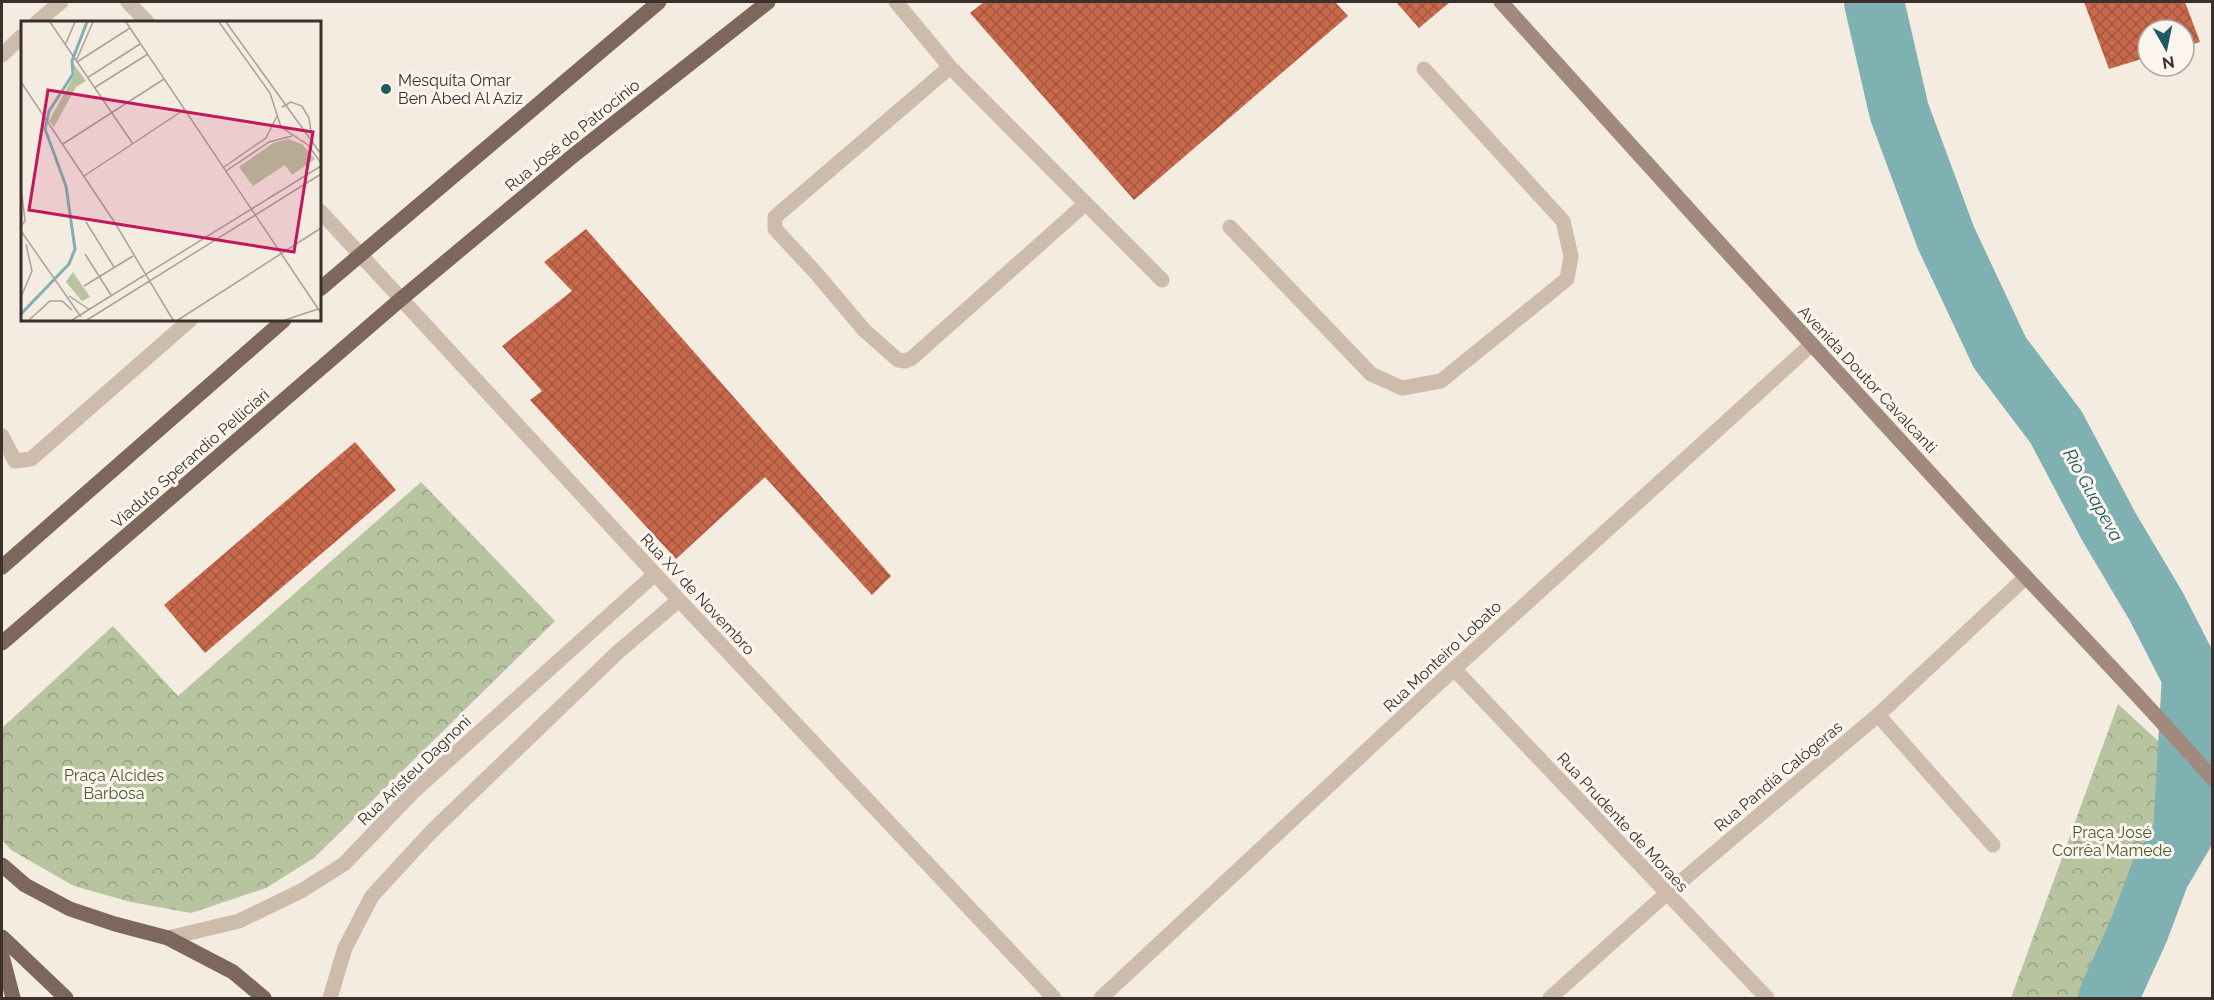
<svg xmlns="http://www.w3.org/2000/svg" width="2214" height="1000" font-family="Raleway,sans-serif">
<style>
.park{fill:url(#park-crowns)}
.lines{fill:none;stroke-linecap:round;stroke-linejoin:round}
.river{stroke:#7fb0b2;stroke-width:60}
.building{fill:url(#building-cross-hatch)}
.service{stroke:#cdbbac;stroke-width:15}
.minor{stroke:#cdbbac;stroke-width:15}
.secondary{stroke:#a18a7d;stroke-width:15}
.primary{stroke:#7d675c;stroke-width:15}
.poi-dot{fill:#1f5a5e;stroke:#fbf5ee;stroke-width:2}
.labels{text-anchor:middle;stroke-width:6;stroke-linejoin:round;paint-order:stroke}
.poi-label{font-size:16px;fill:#3b302b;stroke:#fbf5ee;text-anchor:start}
.street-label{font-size:16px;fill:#3b302b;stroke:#fbf5ee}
.park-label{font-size:16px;fill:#4a5a2e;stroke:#fbf5ee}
.water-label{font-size:18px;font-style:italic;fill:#1f5a5e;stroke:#fbf5ee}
.inset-river{fill:none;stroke:#7fb0b2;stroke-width:3}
.inset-road{fill:none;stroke:#aaa098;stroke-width:1.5}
.view{fill:#c2185b;fill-opacity:0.15;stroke:#c2185b;stroke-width:3}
.inset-edge{fill:none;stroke:#3b302b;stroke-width:3}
</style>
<defs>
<pattern id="park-crowns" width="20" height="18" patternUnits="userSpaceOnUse" patternTransform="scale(1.5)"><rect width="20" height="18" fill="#b8c4a0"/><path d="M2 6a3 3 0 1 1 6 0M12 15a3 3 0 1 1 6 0" fill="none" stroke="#97a083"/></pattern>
<pattern id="building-cross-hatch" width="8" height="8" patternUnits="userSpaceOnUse" patternTransform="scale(1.5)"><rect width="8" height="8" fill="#c8694b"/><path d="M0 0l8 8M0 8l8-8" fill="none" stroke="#a4573f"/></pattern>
</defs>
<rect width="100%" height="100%" fill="#f4ebe1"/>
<path class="park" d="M 421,482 L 555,621 L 314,858 L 266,888 L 191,913 L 131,902 L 74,886 L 11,850 L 2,840 L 2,728 L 113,626 L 178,696 Z
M 2118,704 L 2169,751 L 2150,854 L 2084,998 L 2011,998 Z"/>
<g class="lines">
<path class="river" d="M 1874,2 L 1899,111 L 1946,238 L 2000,353 L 2056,427 L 2109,527 L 2156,606 L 2192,676 L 2183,835 L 2160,874 L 2139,930 L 2108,998"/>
</g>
<path class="building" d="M 984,2 L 1335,2 L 1348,16 L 1134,200 L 970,13 Z
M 1396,2 L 1450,2 L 1419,28 Z
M 2084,2 L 2185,2 L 2200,42 L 2184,47 L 2184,30 L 2148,30 L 2148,57 L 2109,69 Z
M 586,229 L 891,576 L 872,595 L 765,477 L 676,559 L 530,400 L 542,391 L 502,346 L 572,291 L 544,262 Z
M 355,442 L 396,490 L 205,653 L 164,605 Z"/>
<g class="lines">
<path class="service" d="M 896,2 L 950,67 L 1162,280
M 950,67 L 775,217 L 775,229 L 816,273 L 864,330 L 898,360 L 905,361 L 912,358 L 1085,204
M 1230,227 L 1371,374 L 1402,388 L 1441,381 L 1567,279 L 1571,256 L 1563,221 L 1424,69
M 2,436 L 15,461 L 31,459 L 190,320
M 1878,715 L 1993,845"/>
<path class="minor" d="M 128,2 L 147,22
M 37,22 L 61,2
M 2,55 L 22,36
M 320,211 L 679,600 L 1054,998
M 1454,669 L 1767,998
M 168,938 L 239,921 L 301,891 L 344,864 L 412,793 L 655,574
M 330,998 L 345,948 L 372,896 L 431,832 L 618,652 L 679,600
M 1101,998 L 1454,669 L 1812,344
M 1550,998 L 1666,894 L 1878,715 L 2026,577"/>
<path class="secondary" d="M 1501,2 C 1660,179 1821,355 1982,530 C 2059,613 2138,693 2212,778"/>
<path class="primary" d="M 320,289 L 659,2
M 2,567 L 284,320
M 2,643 L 401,299 L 574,155 L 768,2
M 2,865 L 25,885 L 70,909 L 115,924 L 168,938 L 233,972 L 264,998
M 2,937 L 66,998
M 2,956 L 13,998"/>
</g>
<circle class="poi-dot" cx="386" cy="89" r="6"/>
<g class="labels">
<g class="poi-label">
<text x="398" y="86">Mesquita Omar<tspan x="398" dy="18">Ben Abed Al Aziz</tspan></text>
</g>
<g class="street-label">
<text transform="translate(572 135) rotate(-39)" y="6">Rua José do Patrocínio</text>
<text transform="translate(1868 379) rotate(47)" y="6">Avenida Doutor Cavalcanti</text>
<text transform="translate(190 458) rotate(-41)" y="6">Viaduto Sperandio Pelliciari</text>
<text transform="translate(698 594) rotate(47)" y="6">Rua XV de Novembro</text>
<text transform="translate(1442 656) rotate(-43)" y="6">Rua Monteiro Lobato</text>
<text transform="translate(414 770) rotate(-44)" y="6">Rua Aristeu Dagnoni</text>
<text transform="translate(1778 776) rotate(-40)" y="6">Rua Pandiá Calógeras</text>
<text transform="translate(1623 822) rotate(47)" y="6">Rua Prudente de Moraes</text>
</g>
<g class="park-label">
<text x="114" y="781">Praça Alcides<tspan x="114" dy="18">Barbosa</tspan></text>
<text x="2112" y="838">Praça José<tspan x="2112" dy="18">Corrêa Mamede</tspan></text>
</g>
<g class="water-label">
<text transform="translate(2093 495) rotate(61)" y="6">Rio Guapeva</text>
</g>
</g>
<g transform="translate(21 21)">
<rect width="300" height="300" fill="#f4ebe1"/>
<path d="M 52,42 L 65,60 L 55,66 L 33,106 L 28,100 L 54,53 ZM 267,118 L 281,123 L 294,138 L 271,154 L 264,144 L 232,165 L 218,146 L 252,122 ZM 52,251 L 69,276 L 61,280 L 45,261 Z" fill="#b8c4a0"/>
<path class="inset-river" d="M 0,293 L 48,243 L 54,228 L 45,165 L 24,108 L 28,90 L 52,53 L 51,40 L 66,1"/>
<path class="inset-road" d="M 29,1 L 112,123M 105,1 L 300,292M 198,1 L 249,72 L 260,106 L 287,124 L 300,142M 205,1 L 300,133M 44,24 L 54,1M 55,40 L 72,1M 56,41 L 109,7M 66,57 L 119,23M 0,61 L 94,202 L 152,299M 73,67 L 127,33M 261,86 L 270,81 L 281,85 L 288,97 L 291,118M 42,123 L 143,58M 203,146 L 245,117 L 256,95M 205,150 L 248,121 L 271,115M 63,155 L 164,88M 0,165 L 4,200 L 0,205M 65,201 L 93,246M 0,210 L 60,296M 64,233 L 90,274M 63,265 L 112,235M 48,275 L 69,289M 0,276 L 11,250 L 5,223M 8,299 L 29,280 L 41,280 L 51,289M 51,299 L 300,145M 66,299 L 300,153M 157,299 L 300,207M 264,299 L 297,288"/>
<path class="view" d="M 27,69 L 292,111 L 273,231 L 8,189 Z"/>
<rect width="300" height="300" class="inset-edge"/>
</g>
<rect width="2214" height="1000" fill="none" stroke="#3b302b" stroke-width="6"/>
<g transform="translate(2166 48) rotate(171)"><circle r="28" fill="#fbf5ee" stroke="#aea6a0" stroke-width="1.5"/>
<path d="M0-4.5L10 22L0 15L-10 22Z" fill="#1f5a5e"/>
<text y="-9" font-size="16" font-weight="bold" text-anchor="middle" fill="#3b302b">N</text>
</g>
</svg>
